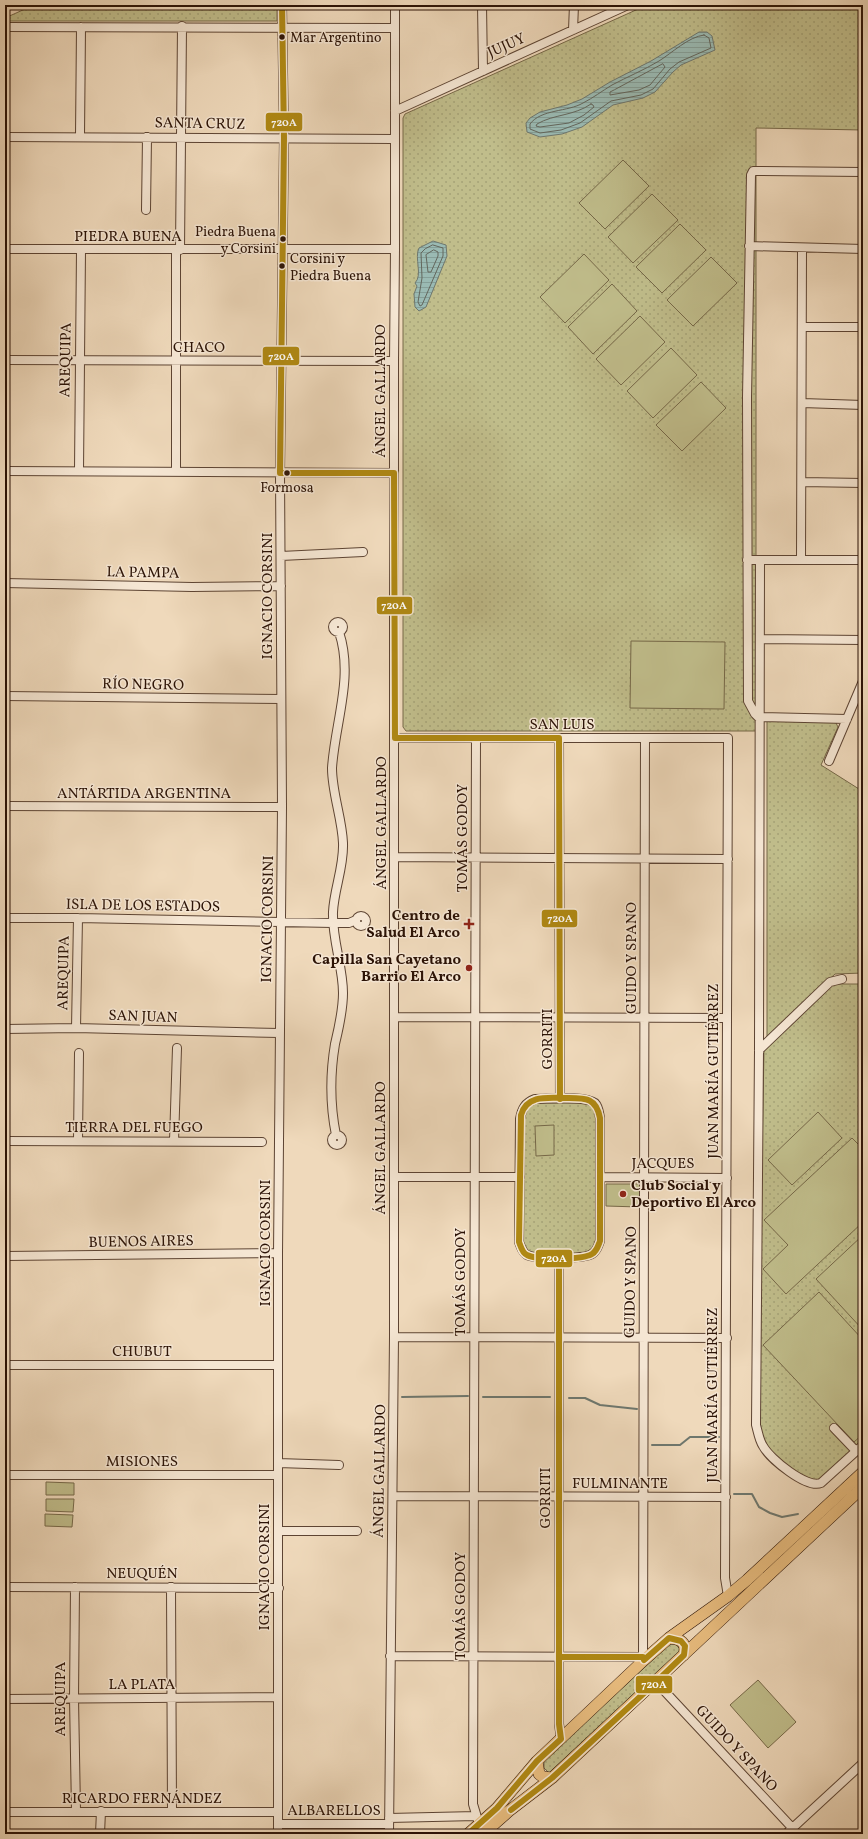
<svg xmlns="http://www.w3.org/2000/svg" width="868" height="1839" font-family="Vollkorn,serif">
<style>
.grass{fill:url(#grass-dots);stroke:#766848}
.garden{fill:#c0bd8b;stroke:#766848}
.water{fill:url(#water-rules);stroke:#6e776e}
.lines{fill:none;stroke-linecap:round;stroke-linejoin:round}
.shore{stroke:#63665c;stroke-width:1}
.stream{stroke:#6e776e;stroke-width:2}
.minor-casing{stroke:#5d4433;stroke-width:10}
.major-casing{stroke:#2c1306;stroke-width:12}
.minor{stroke:#f5e6d3;stroke-width:8}
.major{stroke:#e8bc7e;stroke-width:11}
.bus-1-casing{stroke:#f5e6d3;stroke-width:9}
.bus-1{stroke:#af8813;stroke-width:6}
.bus-dot{fill:#2c1306;stroke:#f5e6d3;stroke-width:1.5}
.poi-dot{fill:#8f2418;stroke:#f5e6d3;stroke-width:1.5}
.labels{text-anchor:middle;stroke-width:3;stroke-linejoin:round;paint-order:stroke}
.bus-label{font-size:14px;fill:#2c1306;stroke:#f5e6d3;text-anchor:start}
.street-label{font-size:15px;fill:#2c1306;stroke:#f5e6d3}
.poi-label{font-size:15px;font-weight:bold;fill:#2c1306;stroke:#f5e6d3;text-anchor:end}
.line-badge{stroke:#f5e6d3;stroke-width:1.5}
.badge-label{font-size:11px;text-anchor:middle;font-weight:bold;fill:#fff}
</style>
<defs>
<pattern id="grass-dots" width="8" height="8" patternUnits="userSpaceOnUse"><rect width="8" height="8" fill="#c0bd8b"/><path d="M2 2h.1M6 6h.1" fill="none" stroke="#a5a276" stroke-width="1.8" stroke-linecap="round"/></pattern>
<pattern id="water-rules" width="6" height="5" patternUnits="userSpaceOnUse"><rect width="6" height="5" fill="#9abab3"/><path d="M0 2.5h6" fill="none" stroke="#859f98"/></pattern>
</defs>
<rect width="100%" height="100%" fill="#efd9bb"/>
<filter id="stains"><feTurbulence type="fractalNoise" baseFrequency=".005" numOctaves="4"/><feColorMatrix values="0 0 0 0 .2 0 0 0 0 .09 0 0 0 0 .02 0 0 0 .5 -.17"/></filter>
<radialGradient id="worn" r=".72"><stop offset=".6" stop-color="#630" stop-opacity="0"/><stop offset="1" stop-color="#630" stop-opacity=".3"/></radialGradient>
<path class="grass" d="M 34,5 L 277,5 L 277,21 L 5,21 L 5,18 Z
M 647,5 L 863,5 L 863,130 L 756,128 L 756,731 L 406,731 L 403,727 L 403,118 L 405,114 Z
M 767,721 L 835,721 L 838,727 L 821,765 L 859,789 L 863,782 L 863,973 L 835,974 L 767,1037 Z
M 833,984 L 863,984 L 863,1440 L 822,1478 L 816,1480 C 788,1474 763,1448 757,1422 L 764,1050 Z
M 534,1103 L 585,1103 C 593,1105 595,1109 597,1117 L 596,1238 L 594,1247 L 583,1254 L 532,1253 L 528,1252 L 522,1245 L 523,1119 L 526,1109 Z
M 674,1643 L 680,1649 L 680,1652 L 549,1773 L 544,1768 L 544,1760 L 670,1644 Z"/>
<path class="garden" d="M 623,160 L 649,186 L 605,229 L 579,203 Z
M 652,194 L 678,220 L 633,263 L 608,237 Z
M 680,224 L 706,250 L 662,293 L 636,267 Z
M 584,254 L 609,280 L 565,323 L 540,297 Z
M 711,257 L 737,283 L 693,326 L 667,300 Z
M 612,284 L 637,311 L 593,354 L 568,327 Z
M 640,316 L 665,342 L 621,385 L 596,359 Z
M 671,348 L 697,375 L 653,418 L 627,391 Z
M 701,382 L 726,408 L 682,451 L 656,425 Z
M 631,641 L 725,642 L 724,709 L 630,708 Z
M 818,1112 L 842,1138 L 792,1185 L 768,1160 Z
M 554,1125 L 554,1155 L 536,1156 L 535,1126 Z
M 852,1138 L 863,1149 L 863,1222 L 786,1294 L 763,1269 L 788,1245 L 764,1220 Z
M 606,1184 L 640,1184 L 639,1207 L 606,1206 Z
M 863,1235 L 863,1330 L 816,1279 Z
M 819,1292 L 863,1340 L 863,1434 L 854,1442 L 763,1345 Z
M 46,1482 L 74,1483 L 74,1495 L 46,1495 Z
M 46,1499 L 74,1499 L 73,1512 L 46,1511 Z
M 45,1514 L 73,1515 L 72,1527 L 45,1526 Z
M 758,1680 L 796,1722 L 768,1748 L 730,1705 Z"/>
<path class="water" d="M 699,32 L 707,32 L 712,36 L 715,50 L 681,65 L 673,72 L 655,92 L 643,98 L 613,105 L 582,127 L 562,134 L 540,137 L 527,132 L 526,123 L 530,118 L 540,112 L 567,105 L 582,99 L 610,82 L 651,61 Z
M 433,241 L 446,245 L 447,256 L 426,307 L 419,311 L 415,307 L 414,294 L 417,286 L 415,283 C 423,275 414,258 419,248 Z"/>
<g class="lines">
<path class="shore" d="M 704,35 L 709,38 L 711,48 L 679,62 L 670,69 L 653,89 L 641,95 L 611,101 L 580,123 L 561,130 L 540,133 L 530,129 L 530,124 C 541,109 568,112 583,103 C 593,98 602,91 612,85 C 627,77 644,70 659,61 C 672,53 688,37 704,35 Z
M 663,64 L 665,67 L 650,85 L 639,90 L 610,95 L 610,92 L 614,90 Z
M 591,104 L 593,105 L 594,107 L 584,115 L 569,123 L 540,127 L 536,126 L 537,124 C 554,114 574,116 591,104 Z
M 433,245 L 443,248 L 443,256 L 422,305 L 420,306 L 418,302 L 422,278 L 421,253 L 425,249 Z
M 434,250 L 438,252 L 438,256 L 431,272 L 428,272 L 426,255 Z"/>
<path class="stream" d="M 402,1397 L 468,1396
M 483,1397 L 550,1397
M 569,1398 L 585,1398 L 600,1405 L 637,1409
M 652,1445 L 680,1445 L 690,1437 L 719,1437
M 734,1494 L 752,1494 L 759,1507 L 770,1513 L 782,1517 L 798,1514"/>
<defs>
<path id="minor" d="M 482,5 L 483,71
M 5,6 L 8,5
M 5,27 L 395,28
M 573,30 L 574,5
M 395,111 L 628,5
M 80,136 L 81,27
M 5,137 L 394,139
M 146,210 L 147,137
M 749,246 L 863,249
M 5,249 L 395,249
M 176,250 L 176,472
M 180,250 L 182,26
M 802,327 L 863,327
M 5,360 L 394,361
M 802,403 L 863,405
M 5,471 L 394,473
M 79,471 L 81,250
M 802,482 L 863,483
M 281,556 L 363,552
M 747,560 L 863,560
M 760,560 L 759,1050 L 756,1425 C 758,1432 759,1440 763,1446 C 770,1459 807,1489 821,1483 L 863,1445
M 801,560 L 802,248
M 5,583 L 192,587 L 281,586
M333 627a5 5 0 1 1 10 0a5 5 0 1 1-10 0Z
M 761,639 L 863,640
M 5,696 L 281,699
M 847,719 L 758,717 L 755,714 L 748,701 L 747,397 L 751,175 L 753,171 L 863,172
M 395,738 L 728,738 L 725,1578 L 728,1596
M 476,738 L 473,1804 L 479,1824
M 559,738 L 560,1099
M 829,761 L 863,681
M 5,806 L 282,807
M 394,857 L 728,859
M356 921a5 5 0 1 1 10 0a5 5 0 1 1-10 0Z
M 5,918 L 78,918 L 333,923 L 349,923 L 356,920
M 394,1017 L 727,1018
M 76,1028 L 78,918
M 5,1029 L 76,1028 L 279,1033
M 759,1050 L 830,982 L 842,979
M 535,1099 C 549,1099 585,1095 595,1103 C 599,1107 599,1113 600,1118 L 600,1241 C 598,1246 597,1251 592,1254 C 585,1259 535,1259 527,1255 C 522,1252 521,1247 519,1242 L 520,1119 C 522,1108 525,1103 535,1099 Z
M 336,1135 C 330,1105 330,1074 335,1044 C 339,1027 343,1011 343,993 C 343,966 332,940 333,912 C 334,889 344,867 343,843 C 342,818 332,793 332,768 C 335,722 354,677 339,632
M332 1140a5 5 0 1 1 10 0a5 5 0 1 1-10 0Z
M 78,1140 L 79,1053
M 5,1141 L 262,1142
M 174,1141 L 177,1048
M 394,1177 L 520,1177
M 600,1177 L 727,1178
M 5,1256 L 278,1253
M 559,1257 L 559,1724 L 561,1739
M 394,1337 L 727,1338
M 5,1365 L 278,1365
M 834,1428 L 856,1451
M 278,1463 L 339,1465
M 5,1475 L 278,1475
M 393,1496 L 726,1497
M 279,1531 L 357,1531
M 5,1587 L 279,1588
M 75,1587 L 74,1698 L 76,1811
M 171,1587 L 172,1811
M 390,1656 L 643,1657 L 644,1660
M 643,1657 L 645,738
M 656,1682 L 798,1834
M 5,1699 L 278,1697
M 5,1812 L 278,1812
M 389,1818 L 476,1816
M 278,1824 L 389,1824
M 100,1834 L 101,1811
M 278,1834 L 278,1253 L 282,807 L 280,473 L 284,138 L 282,5
M 389,1834 L 394,1337 L 394,361 L 395,249 L 395,5
M 786,1834 L 863,1763"/>
<path id="major" d="M 669,1638 C 681,1639 687,1642 684,1655
M 537,1761 L 539,1774 L 543,1777 L 552,1778
M 468,1834 L 497,1808 L 537,1761 L 644,1660 L 669,1638 L 728,1596 L 747,1580 L 863,1472
M 483,1834 L 509,1811 L 552,1778 L 863,1487"/>
</defs>
<use href="#minor" class="minor-casing"/>
<use href="#major" class="major-casing"/>
<use href="#minor" class="minor"/>
<use href="#major" class="major"/>
<defs>
<path id="bus-1" d="M 280,473 L 284,138 L 282,5
M 280,473 L 394,473
M 394,473 L 395,738
M 395,738 L 559,738
M 559,738 L 560,1099
M 566,1098 C 585,1098 596,1097 600,1118 L 600,1241 C 598,1246 597,1251 592,1254 C 582,1260 537,1260 527,1255 C 522,1253 521,1247 519,1242 L 521,1115 C 527,1094 549,1098 566,1098 Z
M 511,1810 L 552,1778 L 656,1682 L 684,1655 L 685,1646 L 681,1641 L 669,1638 L 644,1660 L 643,1657 L 559,1657
M 468,1834 L 497,1808 L 537,1761 L 561,1739 L 559,1724 L 559,1257"/>
</defs>
<use href="#bus-1" class="bus-1-casing"/>
<use href="#bus-1" class="bus-1"/>
</g>
<g class="bus-dot">
<circle cx="282" cy="37" r="3.5"/>
<circle cx="283" cy="239" r="3.5"/>
<circle cx="282" cy="266" r="3.5"/>
<circle cx="287" cy="473" r="3.5"/>
</g>
<g class="poi-dot">
<path d="M467 918h4v4h4v4h-4v4h-4v-4h-4v-4h4z"/>
<circle cx="469" cy="968" r="4"/>
<circle cx="623" cy="1194" r="4"/>
</g>
<g class="labels">
<g class="bus-label">
<text x="290" y="42">Mar Argentino</text>
<text x="276" y="236" text-anchor="end">Piedra Buena<tspan x="276" dy="17">y Corsini</tspan></text>
<text x="290" y="263">Corsini y<tspan x="290" dy="17">Piedra Buena</tspan></text>
<text x="287" y="492" text-anchor="middle">Formosa</text>
</g>
<g class="street-label">
<text transform="translate(506 45) rotate(-24)" y="5">JUJUY</text>
<text transform="translate(200 123) rotate(1)" y="5">SANTA CRUZ</text>
<text x="128" y="241">PIEDRA BUENA</text>
<text x="199" y="352">CHACO</text>
<text transform="translate(65 360) rotate(-89)" y="5">AREQUIPA</text>
<text transform="translate(380 391) rotate(-90)" y="5">ÁNGEL GALLARDO</text>
<text transform="translate(143 572) rotate(1)" y="5">LA PAMPA</text>
<text transform="translate(267 596) rotate(-90)" y="5">IGNACIO CORSINI</text>
<text transform="translate(143 684) rotate(1)" y="5">RÍO NEGRO</text>
<text x="562" y="729">SAN LUIS</text>
<text x="144" y="798">ANTÁRTIDA ARGENTINA</text>
<text transform="translate(381 823) rotate(-90)" y="5">ÁNGEL GALLARDO</text>
<text transform="translate(462 838) rotate(-90)" y="5">TOMÁS GODOY</text>
<text transform="translate(143 905) rotate(1)" y="5">ISLA DE LOS ESTADOS</text>
<text transform="translate(267 919) rotate(-89)" y="5">IGNACIO CORSINI</text>
<text transform="translate(631 958) rotate(-90)" y="5">GUIDO Y SPANO</text>
<text transform="translate(63 973) rotate(-89)" y="5">AREQUIPA</text>
<text transform="translate(143 1016) rotate(2)" y="5">SAN JUAN</text>
<text transform="translate(547 1039) rotate(-90)" y="5">GORRITI</text>
<text transform="translate(713 1071) rotate(-90)" y="5">JUAN MARÍA GUTIÉRREZ</text>
<text x="134" y="1132">TIERRA DEL FUEGO</text>
<text transform="translate(380 1148) rotate(-90)" y="5">ÁNGEL GALLARDO</text>
<text x="663" y="1168">JACQUES</text>
<text transform="translate(141 1241) rotate(-1)" y="5">BUENOS AIRES</text>
<text transform="translate(265 1243) rotate(-90)" y="5">IGNACIO CORSINI</text>
<text transform="translate(460 1282) rotate(-90)" y="5">TOMÁS GODOY</text>
<text transform="translate(630 1282) rotate(-89)" y="5">GUIDO Y SPANO</text>
<text x="142" y="1356">CHUBUT</text>
<text transform="translate(712 1395) rotate(-90)" y="5">JUAN MARÍA GUTIÉRREZ</text>
<text x="142" y="1466">MISIONES</text>
<text transform="translate(379 1471) rotate(-89)" y="5">ÁNGEL GALLARDO</text>
<text x="620" y="1488">FULMINANTE</text>
<text transform="translate(545 1498) rotate(-90)" y="5">GORRITI</text>
<text transform="translate(264 1567) rotate(-90)" y="5">IGNACIO CORSINI</text>
<text x="142" y="1578">NEUQUÉN</text>
<text transform="translate(460 1606) rotate(-90)" y="5">TOMÁS GODOY</text>
<text x="142" y="1689">LA PLATA</text>
<text transform="translate(60 1699) rotate(-90)" y="5">AREQUIPA</text>
<text transform="translate(737 1748) rotate(47)" y="5">GUIDO Y SPANO</text>
<text x="142" y="1803">RICARDO FERNÁNDEZ</text>
<text x="334" y="1815">ALBARELLOS</text>
</g>
<g class="poi-label">
<text x="460" y="920">Centro de<tspan x="460" dy="17">Salud El Arco</tspan></text>
<text x="461" y="964">Capilla San Cayetano<tspan x="461" dy="17">Barrio El Arco</tspan></text>
<text x="631" y="1190" text-anchor="start">Club Social y<tspan x="631" dy="17">Deportivo El Arco</tspan></text>
</g>
</g>
<g class="line-badge">
<rect x="265" y="112" width="38" height="20" rx="4" fill="#af8813"/>
<rect x="262" y="346" width="38" height="20" rx="4" fill="#af8813"/>
<rect x="376" y="596" width="37" height="19" rx="4" fill="#af8813"/>
<rect x="541" y="909" width="37" height="19" rx="4" fill="#af8813"/>
<rect x="535" y="1249" width="38" height="19" rx="4" fill="#af8813"/>
<rect x="635" y="1675" width="38" height="19" rx="4" fill="#af8813"/>
</g>
<g class="badge-label">
<text x="284" y="126">720A</text>
<text x="281" y="360">720A</text>
<text x="394" y="609">720A</text>
<text x="560" y="922">720A</text>
<text x="554" y="1262">720A</text>
<text x="654" y="1688">720A</text>
</g>
<rect width="868" height="1839" fill="none" stroke="#efd9bb" stroke-width="20"/>
<rect x="6" y="6" width="856" height="1827" fill="none" stroke="#2c1306" stroke-width="2"/>
<rect x="10" y="10" width="848" height="1819" fill="none" stroke="#2c1306"/>
<rect width="100%" height="100%" filter="url(#stains)"/>
<rect width="100%" height="100%" fill="url(#worn)"/>
</svg>
